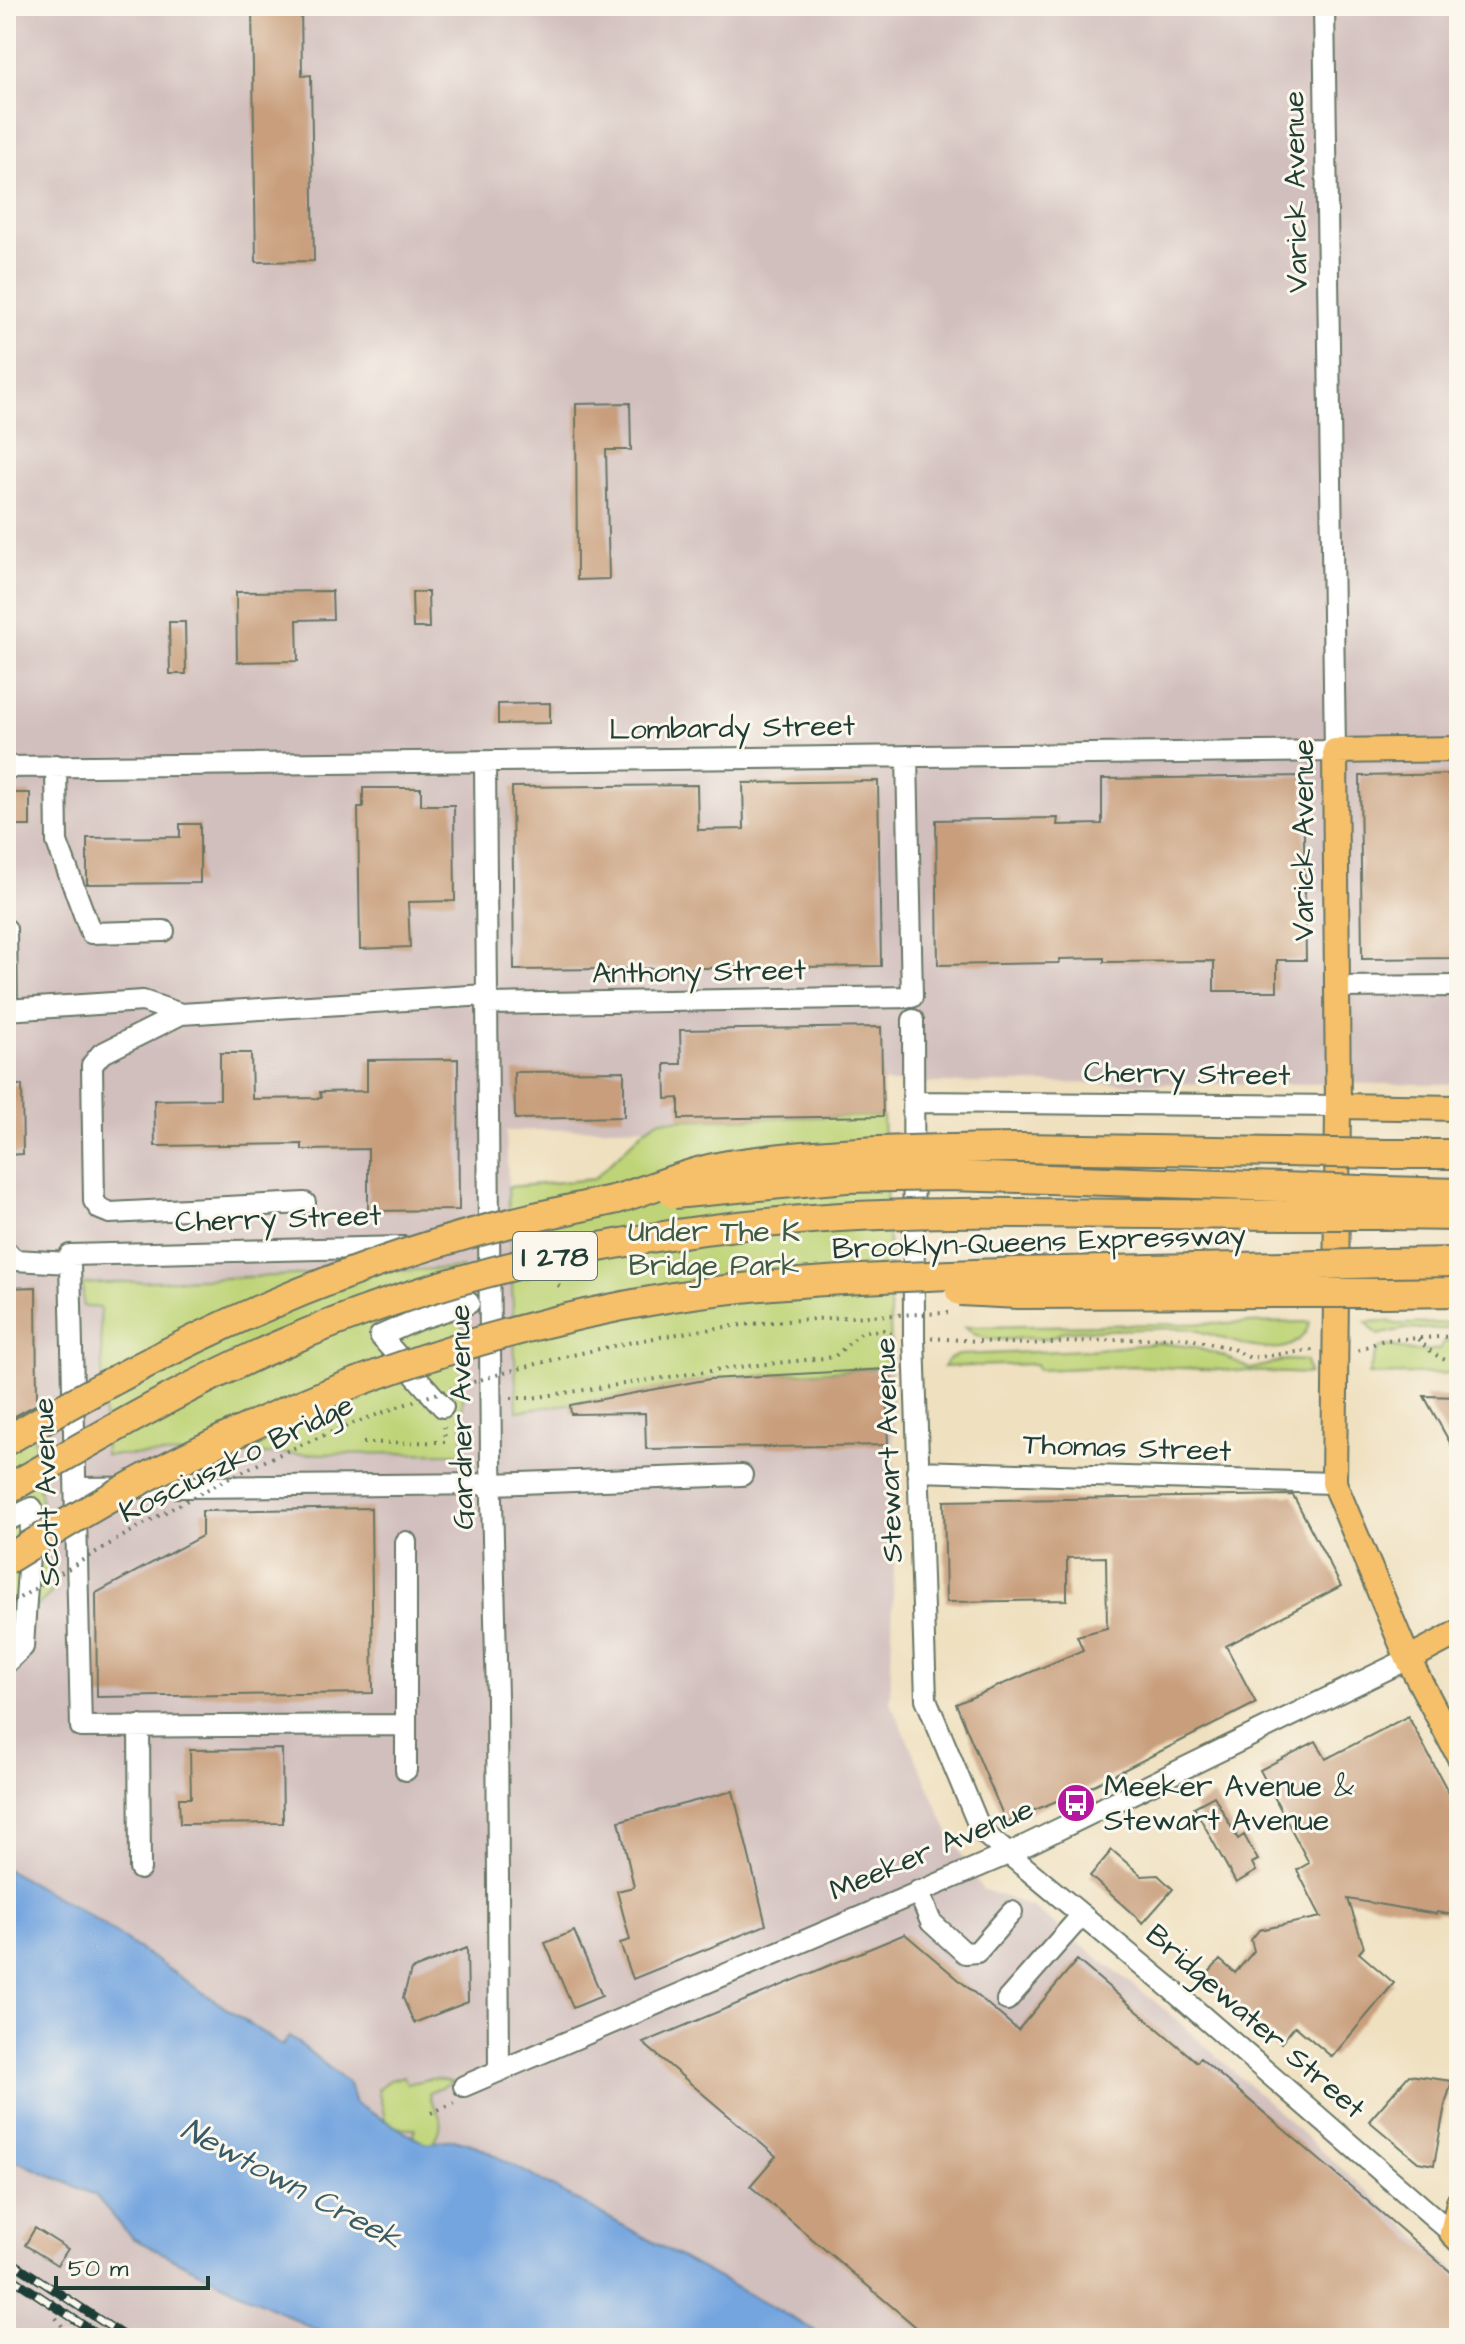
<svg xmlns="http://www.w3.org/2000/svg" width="1465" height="2344" font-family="'Architects Daughter',sans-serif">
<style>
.industrial{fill:#d1bfbd}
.green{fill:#bfd478;stroke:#6f8856;stroke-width:2}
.water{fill:#75a5df;stroke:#4a718a;stroke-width:2}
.building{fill:#c89e7c}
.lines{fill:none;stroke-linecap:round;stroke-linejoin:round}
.minor-casing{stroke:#687665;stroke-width:24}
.major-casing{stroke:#687665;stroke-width:28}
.highway-casing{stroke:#687665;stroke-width:32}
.path{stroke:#687665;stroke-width:4;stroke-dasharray:2 6;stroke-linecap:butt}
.minor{stroke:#fff;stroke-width:20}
.major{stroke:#f6c06b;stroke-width:24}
.highway{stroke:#f6c06b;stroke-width:28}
.rail-casing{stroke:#1f3d34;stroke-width:9}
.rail{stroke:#fbf7ec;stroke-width:6;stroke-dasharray:18;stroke-linecap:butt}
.highway-bridge-casing{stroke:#687665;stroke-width:32;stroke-linecap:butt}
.path-bridge{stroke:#687665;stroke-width:4;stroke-dasharray:2 6;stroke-linecap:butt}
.highway-bridge{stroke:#f6c06b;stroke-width:28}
.labels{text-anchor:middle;stroke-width:6;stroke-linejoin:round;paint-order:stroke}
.shield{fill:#fbf7ec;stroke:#61756b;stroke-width:2}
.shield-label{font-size:28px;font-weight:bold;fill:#1f3d34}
.street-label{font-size:30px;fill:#1f3d34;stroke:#fbf7ec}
.park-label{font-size:30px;fill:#3f5b42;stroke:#fbf7ec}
.poi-label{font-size:30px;fill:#1f3d34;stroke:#fbf7ec;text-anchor:start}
.water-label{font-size:32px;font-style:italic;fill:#395c67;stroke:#fbf7ec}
</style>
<rect width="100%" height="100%" fill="#fbf7ec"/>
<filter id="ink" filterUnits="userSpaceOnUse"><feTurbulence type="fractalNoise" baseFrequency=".0125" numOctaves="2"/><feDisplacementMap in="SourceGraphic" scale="16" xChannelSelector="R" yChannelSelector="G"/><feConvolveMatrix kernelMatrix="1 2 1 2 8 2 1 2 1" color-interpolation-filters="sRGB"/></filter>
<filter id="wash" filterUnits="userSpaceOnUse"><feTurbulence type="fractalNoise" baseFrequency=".006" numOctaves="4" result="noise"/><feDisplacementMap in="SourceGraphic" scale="32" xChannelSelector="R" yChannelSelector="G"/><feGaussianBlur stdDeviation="1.8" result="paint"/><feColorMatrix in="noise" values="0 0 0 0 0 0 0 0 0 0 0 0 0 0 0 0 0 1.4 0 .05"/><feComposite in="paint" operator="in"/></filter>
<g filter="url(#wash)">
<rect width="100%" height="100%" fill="#efe0c0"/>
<path class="industrial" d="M 6,6 L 1459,6 L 1459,1084 L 882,1083 L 679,1119 L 649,1127 L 506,1131 L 517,1411 L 604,1399 L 710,1379 L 891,1367 L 895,1527 L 890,1701 L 952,1839 L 982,1889 L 1032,1907 L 1163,2008 L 1459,2274 L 1459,2338 L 828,2338 L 478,2146 L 426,2143 L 355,2104 L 349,2084 L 290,2036 L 283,2046 L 87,1914 L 6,1869 L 6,1636 L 51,1592 L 33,1430 L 6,1442 Z
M 6,2156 L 95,2195 L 132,2238 L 332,2338 L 6,2338 Z"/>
<path class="green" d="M 883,1116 L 889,1252 L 891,1367 L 710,1379 L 604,1399 L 517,1411 L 508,1187 L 594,1179 L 645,1129 L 659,1120 Z
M 462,1268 L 463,1453 L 105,1455 L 100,1308 L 83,1306 L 83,1284 Z
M 1387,1321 L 1396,1324 L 1459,1323 L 1459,1329 L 1405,1329 L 1378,1335 L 1366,1322 Z
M 1310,1322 C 1292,1375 1223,1334 1189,1329 C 1175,1327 1159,1329 1145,1329 C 1118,1330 1092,1330 1065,1331 C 1059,1333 1052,1338 1047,1339 C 1042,1340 1038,1338 1034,1338 C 1011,1338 983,1346 965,1327 Z
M 1444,1342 L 1459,1342 L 1459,1373 L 1368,1375 C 1378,1347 1377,1340 1407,1350 C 1416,1353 1429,1350 1439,1349 Z
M 1159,1343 L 1193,1347 L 1224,1356 L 1251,1369 L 1286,1360 L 1306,1361 L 1309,1374 L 1134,1366 L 1038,1370 L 1036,1364 L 943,1367 L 950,1358 L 958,1355 L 1087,1350 Z
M 33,1429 L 51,1593 L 6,1635 L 6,1440 Z
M 404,2076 L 407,2084 C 423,2080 437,2075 453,2082 L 429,2092 C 430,2101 433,2103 437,2111 C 447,2126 434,2141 427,2155 L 410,2145 L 415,2128 L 387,2127 L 378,2089 L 390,2080 Z"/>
<path class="water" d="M 6,1869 L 87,1914 L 282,2046 L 290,2036 L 349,2084 L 355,2104 L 426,2143 L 454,2139 L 478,2146 L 828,2338 L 332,2338 L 132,2238 L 95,2195 L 6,2156 Z"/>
<g id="blocks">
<path class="building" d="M 252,6 L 301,6 L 302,76 L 311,75 L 314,261 L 256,262 Z
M 630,403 L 631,450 L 606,450 L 609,579 L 577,580 L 576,404 Z
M 332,591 L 333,619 L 297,620 L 298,661 L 237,662 L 236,592 Z
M 412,592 L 428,592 L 429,628 L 413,628 Z
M 169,622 L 185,622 L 186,674 L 170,674 Z
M 550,703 L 550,723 L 498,724 L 498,704 Z
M 1459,774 L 1459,958 L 1362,959 L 1360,776 Z
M 1303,776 L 1306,960 L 1277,960 L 1277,991 L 1214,991 L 1214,961 L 1104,962 L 1104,958 L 1059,959 L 1059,963 L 938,965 L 936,820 L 1058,818 L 1057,825 L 1102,824 L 1102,779 Z
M 878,781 L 881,966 L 514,970 L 512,787 L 697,785 L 698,830 L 744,829 L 743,783 Z
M 363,788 L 421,788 L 421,805 L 454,805 L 455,901 L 408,902 L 410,947 L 360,949 L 358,807 L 363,807 Z
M 6,793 L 30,793 L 30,826 L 6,826 Z
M 180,824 L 200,824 L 200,883 L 87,884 L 87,838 L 180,837 Z
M 881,1027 L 883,1116 L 679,1119 L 679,1098 L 666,1099 L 665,1064 L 681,1064 L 680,1030 Z
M 220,1053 L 251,1053 L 252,1099 L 321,1098 L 320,1092 L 367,1091 L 367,1060 L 458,1059 L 459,1210 L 368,1211 L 368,1149 L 302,1150 L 302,1144 L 155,1146 L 154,1100 L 220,1099 Z
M 624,1071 L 624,1117 L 515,1119 L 514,1072 Z
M 6,1085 L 22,1085 L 23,1154 L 6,1155 Z
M 36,1287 L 37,1404 L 6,1421 L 6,1288 Z
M 886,1369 L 888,1445 L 646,1449 L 645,1413 L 571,1414 L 570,1405 L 710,1379 Z
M 1424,1396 L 1459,1397 L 1459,1459 Z
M 1293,1495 L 1341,1586 L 1226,1646 L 1256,1703 L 1090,1787 L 1006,1822 L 956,1704 L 1083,1650 L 1077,1636 L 1107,1628 L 1106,1557 L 1067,1558 L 1067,1600 L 946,1602 L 944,1501 Z
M 371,1508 L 373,1693 L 97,1697 L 96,1593 L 202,1536 L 202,1511 Z
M 1408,1716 L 1459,1812 L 1459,1916 L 1437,1912 L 1436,1914 L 1348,1899 L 1364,1947 L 1359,1953 L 1394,1983 L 1332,2057 L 1295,2026 L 1281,2043 L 1205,1977 L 1220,1960 L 1235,1973 L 1254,1951 L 1251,1940 L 1259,1930 L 1321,1917 L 1297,1870 L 1309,1863 L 1260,1770 L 1316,1741 L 1326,1759 Z
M 282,1749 L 283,1823 L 180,1824 L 179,1798 L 191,1798 L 190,1750 Z
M 733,1791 L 766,1925 L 633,1979 L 620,1943 L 630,1940 L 617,1891 L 634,1887 L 619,1821 Z
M 1214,1796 L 1238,1839 L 1244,1835 L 1258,1860 L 1252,1863 L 1256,1871 L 1236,1883 L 1194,1807 Z
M 1112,1850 L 1142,1876 L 1158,1875 L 1173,1889 L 1143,1923 L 1090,1876 Z
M 574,1931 L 602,1996 L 573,2008 L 545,1943 Z
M 905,1934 L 1018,2030 L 1077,1960 L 1197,2062 L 1200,2058 L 1459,2279 L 1459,2338 L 929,2338 L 750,2186 L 776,2156 L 643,2043 Z
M 467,1948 L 468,2002 L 414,2023 L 403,1998 L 411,1970 Z
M 1409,2075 L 1452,2081 L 1445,2105 L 1434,2165 L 1418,2162 L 1369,2121 Z
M 35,2228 L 68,2249 L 57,2265 L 25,2245 Z"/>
</g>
</g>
<g filter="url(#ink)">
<use href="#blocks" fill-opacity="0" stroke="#687665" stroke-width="2"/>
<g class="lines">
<defs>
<path id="minor" d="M 485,763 L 491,1460 L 497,1698 L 499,2071
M 56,765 L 57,842 L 91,933 L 164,931
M 6,767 L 1335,751 L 1324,6
M 6,929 L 7,1010
M 1336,987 L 1459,986
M 486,1004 L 912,997 L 907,756
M 6,1010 L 143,1001 L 181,1014
M 913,1020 L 914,1338 L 926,1699 L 981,1831 L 1170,1988 L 1452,2233
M 914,1102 L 1338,1106
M 305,1203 L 110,1213 L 100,1209 L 94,1201 L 92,1065 L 101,1054 L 181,1014 L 486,995
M 404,1247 L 70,1255 L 70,1263 L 81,1727 L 406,1725 L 406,1770
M 6,1251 L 14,1260 L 70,1263
M 443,1407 L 380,1336 L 419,1319 L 469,1303
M 917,1471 L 1334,1483
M 76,1488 L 492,1484 L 742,1475
M 6,1521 L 32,1508 L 23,1647 L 6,1663
M 406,1725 L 406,1542
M 139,1726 L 140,1869
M 918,1891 L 931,1922 L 965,1953 L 977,1952 L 1012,1912
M 1007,2000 L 1082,1915
M 464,2086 L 1008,1854 L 1408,1659"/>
<path id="major" d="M 1459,749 L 1335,751 L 1338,1106 L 1334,1483 L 1408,1659 L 1459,1756
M 1338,1106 L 1459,1108
M 1408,1659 L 1459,1632
M 1459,2202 L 1452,2233 L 1459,2240"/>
<path id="highway" d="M 1020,1148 L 1282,1152
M 1386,1154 L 1459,1154
M 1020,1178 L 1283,1187
M 1386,1191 L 1459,1193
M 1019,1213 L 1284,1215
M 1386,1215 L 1459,1216
M 535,1217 L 617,1199
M 1386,1263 L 1459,1262
M 1018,1272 L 1285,1266
M 1386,1293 L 1459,1292
M 1018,1294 L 1286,1293"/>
</defs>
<use href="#minor" class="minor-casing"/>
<use href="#major" class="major-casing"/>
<use href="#highway" class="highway-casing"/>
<path class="path" d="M 558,1285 L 564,1289
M 931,1338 L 1026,1344 L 1181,1337 L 1231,1348 L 1250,1358 L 1313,1350
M 1418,1339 C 1431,1352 1440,1361 1459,1363
M 1358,1350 L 1384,1340 L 1459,1336
M 511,1398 L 531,1398 L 729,1368 L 834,1357 L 863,1331 L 883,1330 L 895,1336
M 363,1443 L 445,1442 L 444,1427
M 431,2113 L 454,2103
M 56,2318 L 71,2338"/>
<use href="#minor" class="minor"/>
<use href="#major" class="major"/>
<use href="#highway" class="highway"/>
<defs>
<path id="rail" d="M 6,2258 L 127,2338
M 6,2274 L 103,2338"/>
</defs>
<use href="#rail" class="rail-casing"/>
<use href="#rail" class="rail"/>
<defs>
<path id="highway-bridge" d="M 1282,1152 L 1386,1154
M 1283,1187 L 1386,1191
M 674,1194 L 846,1178 L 946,1176 L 1020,1178
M 617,1199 C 653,1188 691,1171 728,1165 C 824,1150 924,1149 1020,1148
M 1284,1215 L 1386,1215
M 1285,1266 L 1386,1263
M 960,1291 L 1018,1294
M 1286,1293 L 1386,1293
M 6,1441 C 176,1341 342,1262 535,1217
M 6,1490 C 96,1439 184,1386 279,1345 C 513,1243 766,1209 1019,1213
M 6,1560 C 63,1525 120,1490 180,1460 C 335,1382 501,1325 673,1297 C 786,1279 903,1278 1018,1272"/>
</defs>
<use href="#highway-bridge" class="highway-bridge-casing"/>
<path class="path-bridge" d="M 6,1606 C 98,1551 189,1494 287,1451 C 424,1391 570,1348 718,1328 C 794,1318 871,1316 948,1313"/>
<use href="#highway-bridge" class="highway-bridge"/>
</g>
</g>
<defs>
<symbol id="bus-disc" viewBox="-11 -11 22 22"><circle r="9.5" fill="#b5179e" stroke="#fbf7ec"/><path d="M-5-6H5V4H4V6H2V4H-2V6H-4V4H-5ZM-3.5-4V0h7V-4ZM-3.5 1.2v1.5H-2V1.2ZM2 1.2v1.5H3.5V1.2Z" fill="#fff"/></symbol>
</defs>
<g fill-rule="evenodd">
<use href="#bus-disc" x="1054" y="1781" width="44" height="44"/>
</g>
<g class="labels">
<rect class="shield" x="513" y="1232" width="84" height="48" rx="6"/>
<g class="shield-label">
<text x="555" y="1266">I 278</text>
</g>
<g class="street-label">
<text transform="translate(1295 192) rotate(-91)" y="10">Varick Avenue</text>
<text transform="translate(732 727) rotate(-1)" y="10">Lombardy Street</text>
<text transform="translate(1303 840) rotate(-90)" y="10">Varick Avenue</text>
<text transform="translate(699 971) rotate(-1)" y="10">Anthony Street</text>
<text transform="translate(1187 1073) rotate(1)" y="10">Cherry Street</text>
<text transform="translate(278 1218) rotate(-2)" y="10">Cherry Street</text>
<text transform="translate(1039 1241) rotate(-2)" y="10">Brooklyn-Queens Expressway</text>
<text transform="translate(461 1417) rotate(-91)" y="10">Gardner Avenue</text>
<text transform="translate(1127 1447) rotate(2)" y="10">Thomas Street</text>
<text transform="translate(888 1450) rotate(-92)" y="10">Stewart Avenue</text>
<text transform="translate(236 1458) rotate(-26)" y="10">Kosciuszko Bridge</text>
<text transform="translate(46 1492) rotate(-92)" y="10">Scott Avenue</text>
<text transform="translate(931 1849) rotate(-23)" y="10">Meeker Avenue</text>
<text transform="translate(1256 2021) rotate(41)" y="10">Bridgewater Street</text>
</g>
<g class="park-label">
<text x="714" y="1241">Under The K<tspan x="714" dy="34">Bridge Park</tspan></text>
</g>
<g class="poi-label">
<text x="1104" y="1796">Meeker Avenue &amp;<tspan x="1104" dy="34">Stewart Avenue</tspan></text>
</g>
<g class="water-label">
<text transform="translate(292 2183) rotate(28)" y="11">Newtown Creek</text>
</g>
</g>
<rect width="1465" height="2344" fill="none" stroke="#fbf7ec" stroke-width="32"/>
<path d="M56 2276v12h152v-12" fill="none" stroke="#1f3d34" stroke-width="4"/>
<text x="68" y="2276" font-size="24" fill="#1f3d34" stroke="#fbf7ec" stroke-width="6" paint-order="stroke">50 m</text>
</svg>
